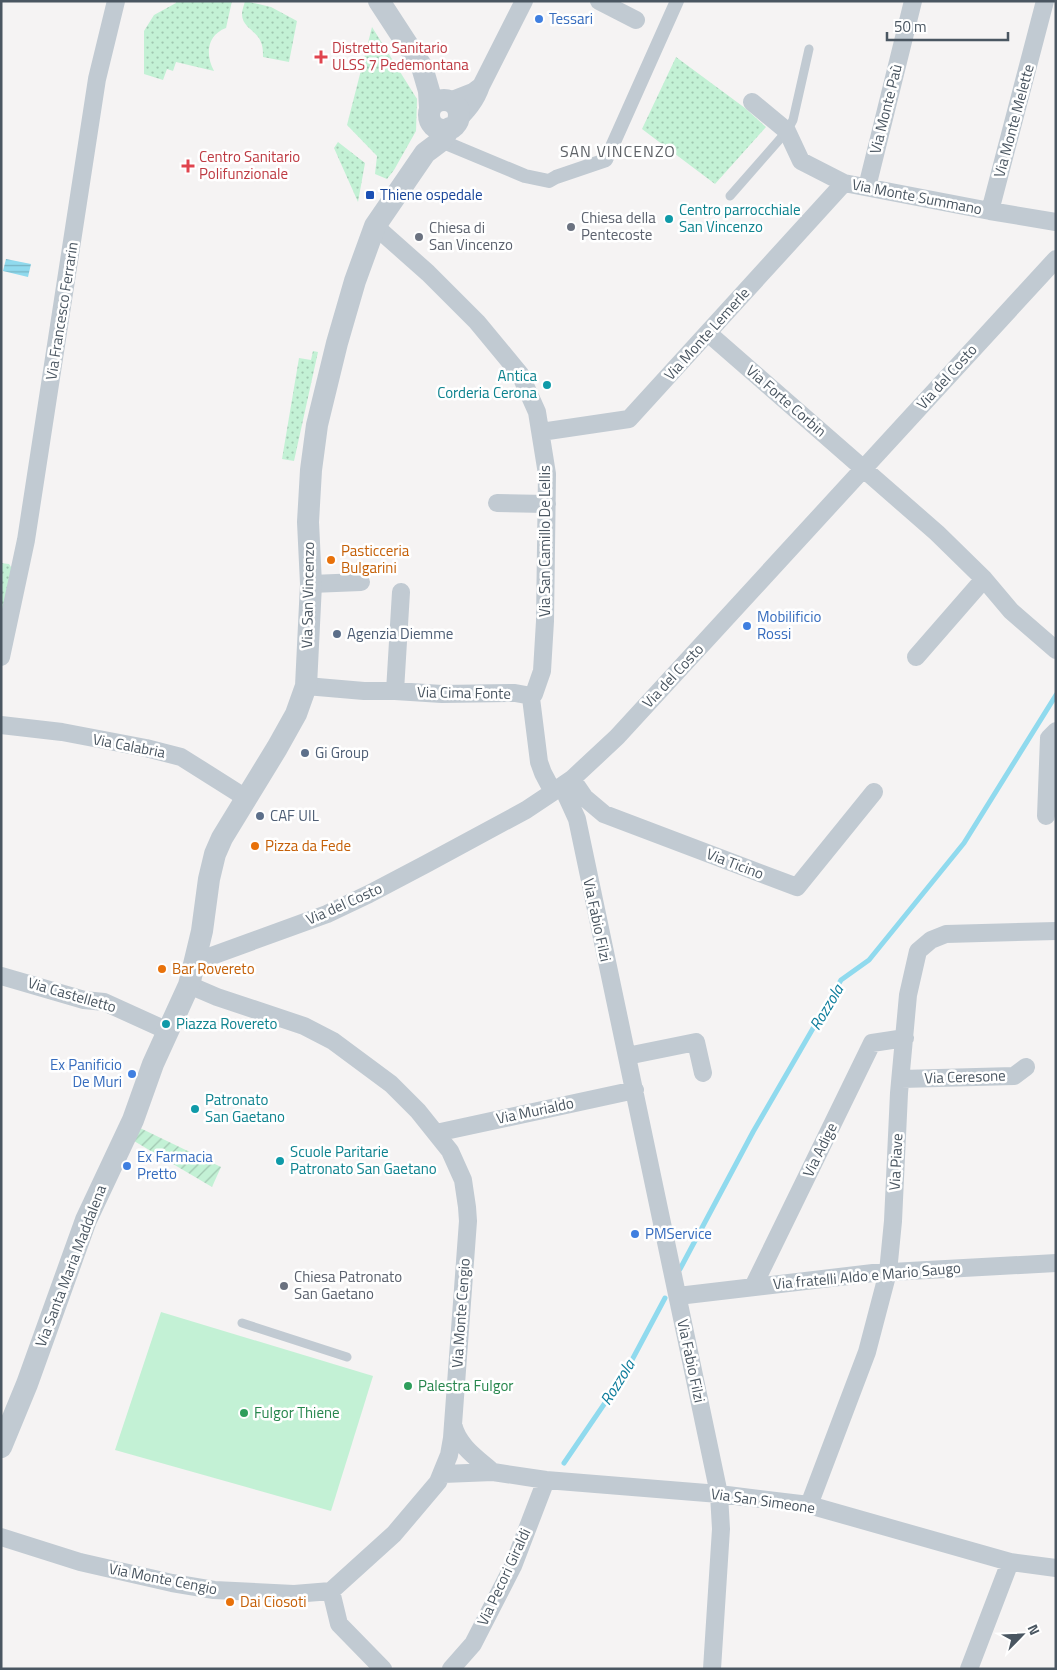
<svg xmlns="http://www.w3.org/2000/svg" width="1057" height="1670" font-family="'Titillium Web',sans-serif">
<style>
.grass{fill:url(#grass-dots)}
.garden{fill:url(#garden-furrows)}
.pitch{fill:#c3f1d5}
.water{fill:url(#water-rules)}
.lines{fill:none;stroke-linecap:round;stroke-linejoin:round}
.stream{stroke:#90daee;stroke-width:5}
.service{stroke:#c1cad2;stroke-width:9}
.pedestrian{stroke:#c1cad2;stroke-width:14}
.minor{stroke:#c1cad2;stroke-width:18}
.tertiary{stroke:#c1cad2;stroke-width:22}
.shop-dot{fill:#3f7fe0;stroke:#fff;stroke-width:2}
.health-dot{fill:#e0444e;stroke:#fff;stroke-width:2}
.transit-dot{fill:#1a4fb4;stroke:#fff;stroke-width:2}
.culture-dot{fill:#0f9aa8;stroke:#fff;stroke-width:2}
.worship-dot{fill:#6b7280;stroke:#fff;stroke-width:2}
.food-dot{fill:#e8710a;stroke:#fff;stroke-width:2}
.service-dot{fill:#5c6f8a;stroke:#fff;stroke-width:2}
.leisure-dot{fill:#2e9e5b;stroke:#fff;stroke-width:2}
.labels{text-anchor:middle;stroke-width:5;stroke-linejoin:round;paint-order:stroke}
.shop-label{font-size:15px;fill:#366cbe;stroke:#fff;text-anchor:start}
.health-label{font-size:15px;fill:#be3a42;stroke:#fff;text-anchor:start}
.street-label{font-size:15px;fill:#4a5661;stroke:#fff}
.transit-label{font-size:15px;fill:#164399;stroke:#fff;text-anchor:start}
.culture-label{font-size:15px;fill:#0d838f;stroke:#fff;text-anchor:start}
.worship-label{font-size:15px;fill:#5b616d;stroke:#fff;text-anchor:start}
.food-label{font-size:15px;fill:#c56008;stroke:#fff;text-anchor:start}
.service-label{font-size:15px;fill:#4e5e75;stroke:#fff;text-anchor:start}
.leisure-label{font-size:15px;fill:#27864d;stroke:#fff;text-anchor:start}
.neighbourhood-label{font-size:16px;letter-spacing:1px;fill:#5f6368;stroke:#fff}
.water-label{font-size:16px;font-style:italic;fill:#0c7c9b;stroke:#fff}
</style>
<defs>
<pattern id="grass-dots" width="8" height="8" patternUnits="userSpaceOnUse" patternTransform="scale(1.25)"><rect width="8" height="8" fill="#c3f1d5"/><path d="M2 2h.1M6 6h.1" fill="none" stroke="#a0c6b0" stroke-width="1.8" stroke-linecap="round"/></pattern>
<pattern id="garden-furrows" width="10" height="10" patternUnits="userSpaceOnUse" patternTransform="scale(1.25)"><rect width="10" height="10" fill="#c3f1d5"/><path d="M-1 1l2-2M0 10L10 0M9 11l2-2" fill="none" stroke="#a0c6b0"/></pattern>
<pattern id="water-rules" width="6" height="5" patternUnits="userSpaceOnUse" patternTransform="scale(1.25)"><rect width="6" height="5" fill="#90daee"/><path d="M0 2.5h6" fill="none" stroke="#78b4c4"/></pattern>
</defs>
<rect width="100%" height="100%" fill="#f5f3f3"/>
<path class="grass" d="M 176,1 L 232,1 L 226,28 C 207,35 205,54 214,71 L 176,62 L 173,71 L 167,69 L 163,80 L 144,74 L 144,31 L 154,15 L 176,3 Z
M 245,1 L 271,7 L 297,21 L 289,62 L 263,57 C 263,51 263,46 260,40 C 255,30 242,27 242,14 C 242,10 244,5 245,1 Z
M 372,27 L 417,99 L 416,131 L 394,170 L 387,179 L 375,174 L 377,156 L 347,125 Z
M 676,57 L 745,108 L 766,127 L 715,184 L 642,129 Z
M 338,142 L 365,163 L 358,202 L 334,148 Z
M 313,351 L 318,352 L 294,461 L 282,459 L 299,358 L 311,360 Z
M 1,563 L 9,564 L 13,570 L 4,611 L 1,611 Z"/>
<path class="garden" d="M 140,1128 L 221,1167 L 212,1187 L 134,1141 Z"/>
<path class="pitch" d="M 161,1312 L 373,1376 L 331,1511 L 115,1450 Z"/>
<path class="water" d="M 6,259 L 31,264 L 28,277 L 3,271 Z"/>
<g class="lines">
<path class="stream" d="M 680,1269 L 753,1132 L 841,980 L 869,960 L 964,843 L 1056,695
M 564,1463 L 624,1375 L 665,1298"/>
<path class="service" d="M 730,196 L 787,131 L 793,120 L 809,49
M 242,1323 L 347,1357"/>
<path class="pedestrian" d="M 441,141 L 525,176 L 549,181 L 556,177 L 606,160 L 677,1"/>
<path class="minor" d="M 599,1 L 636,20
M 450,101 L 473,92 L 481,86
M 752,102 L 787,131 L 801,161 L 844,183 L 990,211 L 1056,222
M 456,122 C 467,111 476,101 481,86 L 524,1
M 867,187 L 913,1
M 990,211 L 1045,1
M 375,226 L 428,273 L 477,322 L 520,374 L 537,412 L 547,474 L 545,621 L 542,671 L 534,694 L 531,698 L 539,762 L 543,773 L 553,792
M 708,333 L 937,533 L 984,579 L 1011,611 L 1056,650
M 541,432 L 629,419 L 844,183
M 497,503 L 547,504
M 311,584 L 361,582
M 1,657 L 26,540 L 97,79 L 116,1
M 916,657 L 984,579
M 306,686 L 364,691 L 395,691 L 442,694 L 515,693 L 526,695 L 531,698
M 395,691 L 401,592
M 1,725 L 62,732 L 146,748 L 181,757 L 246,798
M 572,779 L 585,798 L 604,814 L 797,887 L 874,792
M 562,786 L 577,819 L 719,1494 L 721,1529 L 712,1669
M 1046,816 L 1049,738 L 1056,731
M 195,962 L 327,914 L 369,894 L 426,864 L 526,810 L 553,792 L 572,779 L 617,737 L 1056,259
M 1,976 L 84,1000 L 104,1002 L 168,1031
M 627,1056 L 696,1042 L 703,1073
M 901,1079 L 1014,1076 L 1026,1067
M 436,1133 L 635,1090
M 753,1287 L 872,1043 L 905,1038
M 678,1296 L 873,1273 L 1056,1263
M 453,1424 C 458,1446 477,1458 493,1472
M 443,1474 L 493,1472 L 546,1480 L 719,1494 L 809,1505 L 1010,1562 L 1056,1568
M 809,1505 L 867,1352 L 888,1272 L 893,1221 L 899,1093 L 908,995 L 918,951 L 931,940 L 946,934 L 1056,931
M 1,1537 L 80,1562 L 172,1583 L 214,1590 L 294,1594 L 331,1591 L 394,1534 L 438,1482 L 449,1455 L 452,1438 L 468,1221 L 467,1207 L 463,1180 L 450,1151 L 418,1111 L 391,1084 L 333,1041 L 304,1026 L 217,997 L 189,985
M 331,1591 L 339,1624 L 383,1669
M 451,1669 L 473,1644 L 513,1566 L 546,1480
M 969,1669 L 1010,1562"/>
<path class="tertiary" d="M 379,1 L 422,67 L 429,91 L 430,107
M429 115a15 15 0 1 1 30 0a15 15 0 1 1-30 0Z
M 1,1447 L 27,1384 L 86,1220 L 133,1120 L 153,1064 L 189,985 L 202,931 L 209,879 L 215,854 L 222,838 L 277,748 L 296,714 L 306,686 L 311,584 L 308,522 L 311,470 L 317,425 L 337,343 L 355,281 L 375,226 L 425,153 L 441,141 L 450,128"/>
</g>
<g class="shop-dot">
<circle cx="539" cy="19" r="5"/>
<circle cx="747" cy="626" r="5"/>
<circle cx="132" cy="1074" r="5"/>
<circle cx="127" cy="1166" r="5"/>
<circle cx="635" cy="1234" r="5"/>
</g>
<g class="health-dot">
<path d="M318.5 49.5h5v5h5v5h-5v5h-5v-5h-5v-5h5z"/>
<path d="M185.5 158.5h5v5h5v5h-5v5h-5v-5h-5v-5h5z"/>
</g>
<rect class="transit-dot" x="365" y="190" width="10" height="10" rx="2.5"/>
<g class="culture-dot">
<circle cx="669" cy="219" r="5"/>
<circle cx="547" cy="385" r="5"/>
<circle cx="166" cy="1024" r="5"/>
<circle cx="195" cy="1109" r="5"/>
<circle cx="280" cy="1161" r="5"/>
</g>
<g class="worship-dot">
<circle cx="571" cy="227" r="5"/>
<circle cx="419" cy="237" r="5"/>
<circle cx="284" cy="1286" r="5"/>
</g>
<g class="food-dot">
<circle cx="331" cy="560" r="5"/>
<circle cx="255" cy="846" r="5"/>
<circle cx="162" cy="969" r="5"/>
<circle cx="230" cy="1602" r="5"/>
</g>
<g class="service-dot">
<circle cx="337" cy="634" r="5"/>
<circle cx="305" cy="753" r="5"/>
<circle cx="260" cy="816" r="5"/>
</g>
<g class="leisure-dot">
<circle cx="408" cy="1386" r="5"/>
<circle cx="244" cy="1413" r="5"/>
</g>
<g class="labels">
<g class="shop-label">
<text x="549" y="24">Tessari</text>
<text x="757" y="622">Mobilificio<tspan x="757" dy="17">Rossi</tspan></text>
<text x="122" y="1070" text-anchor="end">Ex Panificio<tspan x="122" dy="17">De Muri</tspan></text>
<text x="137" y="1162">Ex Farmacia<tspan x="137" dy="17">Pretto</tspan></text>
<text x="645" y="1239">PMService</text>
</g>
<g class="health-label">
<text x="332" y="53">Distretto Sanitario<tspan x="332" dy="17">ULSS 7 Pedemontana</tspan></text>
<text x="199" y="162">Centro Sanitario<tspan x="199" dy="17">Polifunzionale</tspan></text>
</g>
<g class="street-label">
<text transform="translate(886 109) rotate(-76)" y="5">Via Monte Paù</text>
<text transform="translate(1014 121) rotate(-75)" y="5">Via Monte Melette</text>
<text transform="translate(917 197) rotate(11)" y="5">Via Monte Summano</text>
<text transform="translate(62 311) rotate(-81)" y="5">Via Francesco Ferrarin</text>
<text transform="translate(707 334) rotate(-48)" y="5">Via Monte Lemerle</text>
<text transform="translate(947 377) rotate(-48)" y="5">Via del Costo</text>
<text transform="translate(786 401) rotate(41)" y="5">Via Forte Corbin</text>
<text transform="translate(545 541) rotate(-90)" y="5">Via San Camillo De Lellis</text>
<text transform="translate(308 595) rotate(-89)" y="5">Via San Vincenzo</text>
<text transform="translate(673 676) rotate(-47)" y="5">Via del Costo</text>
<text transform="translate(464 693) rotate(1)" y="5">Via Cima Fonte</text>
<text transform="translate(129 746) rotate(11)" y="5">Via Calabria</text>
<text transform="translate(735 864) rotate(21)" y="5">Via Ticino</text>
<text transform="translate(344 904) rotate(-24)" y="5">Via del Costo</text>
<text transform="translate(597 920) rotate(78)" y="5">Via Fabio Filzi</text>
<text transform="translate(72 995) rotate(16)" y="5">Via Castelletto</text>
<text transform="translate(965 1077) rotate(-2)" y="5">Via Ceresone</text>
<text transform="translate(535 1111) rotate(-12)" y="5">Via Murialdo</text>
<text transform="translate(820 1150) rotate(-64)" y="5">Via Adige</text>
<text transform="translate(896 1162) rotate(-87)" y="5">Via Piave</text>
<text transform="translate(71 1266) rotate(-69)" y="5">Via Santa Maria Maddalena</text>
<text transform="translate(867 1276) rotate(-5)" y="5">Via fratelli Aldo e Mario Saugo</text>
<text transform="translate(461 1313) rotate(-86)" y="5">Via Monte Cengio</text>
<text transform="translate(691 1361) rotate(78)" y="5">Via Fabio Filzi</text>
<text transform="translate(763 1501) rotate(8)" y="5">Via San Simeone</text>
<text transform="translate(504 1577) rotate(-65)" y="5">Via Pecori Giraldi</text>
<text transform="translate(163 1579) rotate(11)" y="5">Via Monte Cengio</text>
</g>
<g class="transit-label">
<text x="380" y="200">Thiene ospedale</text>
</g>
<g class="culture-label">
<text x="679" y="215">Centro parrocchiale<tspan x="679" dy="17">San Vincenzo</tspan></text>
<text x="537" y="381" text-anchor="end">Antica<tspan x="537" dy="17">Corderia Cerona</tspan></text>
<text x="176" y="1029">Piazza Rovereto</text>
<text x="205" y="1105">Patronato<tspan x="205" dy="17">San Gaetano</tspan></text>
<text x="290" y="1157">Scuole Paritarie<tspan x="290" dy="17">Patronato San Gaetano</tspan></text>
</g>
<g class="worship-label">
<text x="581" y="223">Chiesa della<tspan x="581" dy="17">Pentecoste</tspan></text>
<text x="429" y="233">Chiesa di<tspan x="429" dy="17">San Vincenzo</tspan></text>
<text x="294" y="1282">Chiesa Patronato<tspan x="294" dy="17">San Gaetano</tspan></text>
</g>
<g class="food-label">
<text x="341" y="556">Pasticceria<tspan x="341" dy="17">Bulgarini</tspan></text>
<text x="265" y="851">Pizza da Fede</text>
<text x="172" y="974">Bar Rovereto</text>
<text x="240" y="1607">Dai Ciosoti</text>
</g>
<g class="service-label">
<text x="347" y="639">Agenzia Diemme</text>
<text x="315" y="758">Gi Group</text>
<text x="270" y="821">CAF UIL</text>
</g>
<g class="leisure-label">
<text x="418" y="1391">Palestra Fulgor</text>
<text x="254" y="1418">Fulgor Thiene</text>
</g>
<g class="neighbourhood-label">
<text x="618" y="157">SAN VINCENZO</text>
</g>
<g class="water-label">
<text transform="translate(826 1007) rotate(-59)" y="6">Rozzola</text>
<text transform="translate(617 1382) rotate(-58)" y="6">Rozzola</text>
</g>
</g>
<rect width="1057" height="1670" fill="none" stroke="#4a5661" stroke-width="5"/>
<g transform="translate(1022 1635) rotate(66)" stroke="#ffffff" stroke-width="4" paint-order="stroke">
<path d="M0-4L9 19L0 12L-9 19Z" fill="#4a5661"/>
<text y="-8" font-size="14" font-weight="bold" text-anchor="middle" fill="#4a5661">N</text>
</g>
<path d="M887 32v8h121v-8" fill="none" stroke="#4a5661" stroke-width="2.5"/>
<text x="894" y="32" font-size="15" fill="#4a5661" stroke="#ffffff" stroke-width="4" paint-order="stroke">50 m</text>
</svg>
